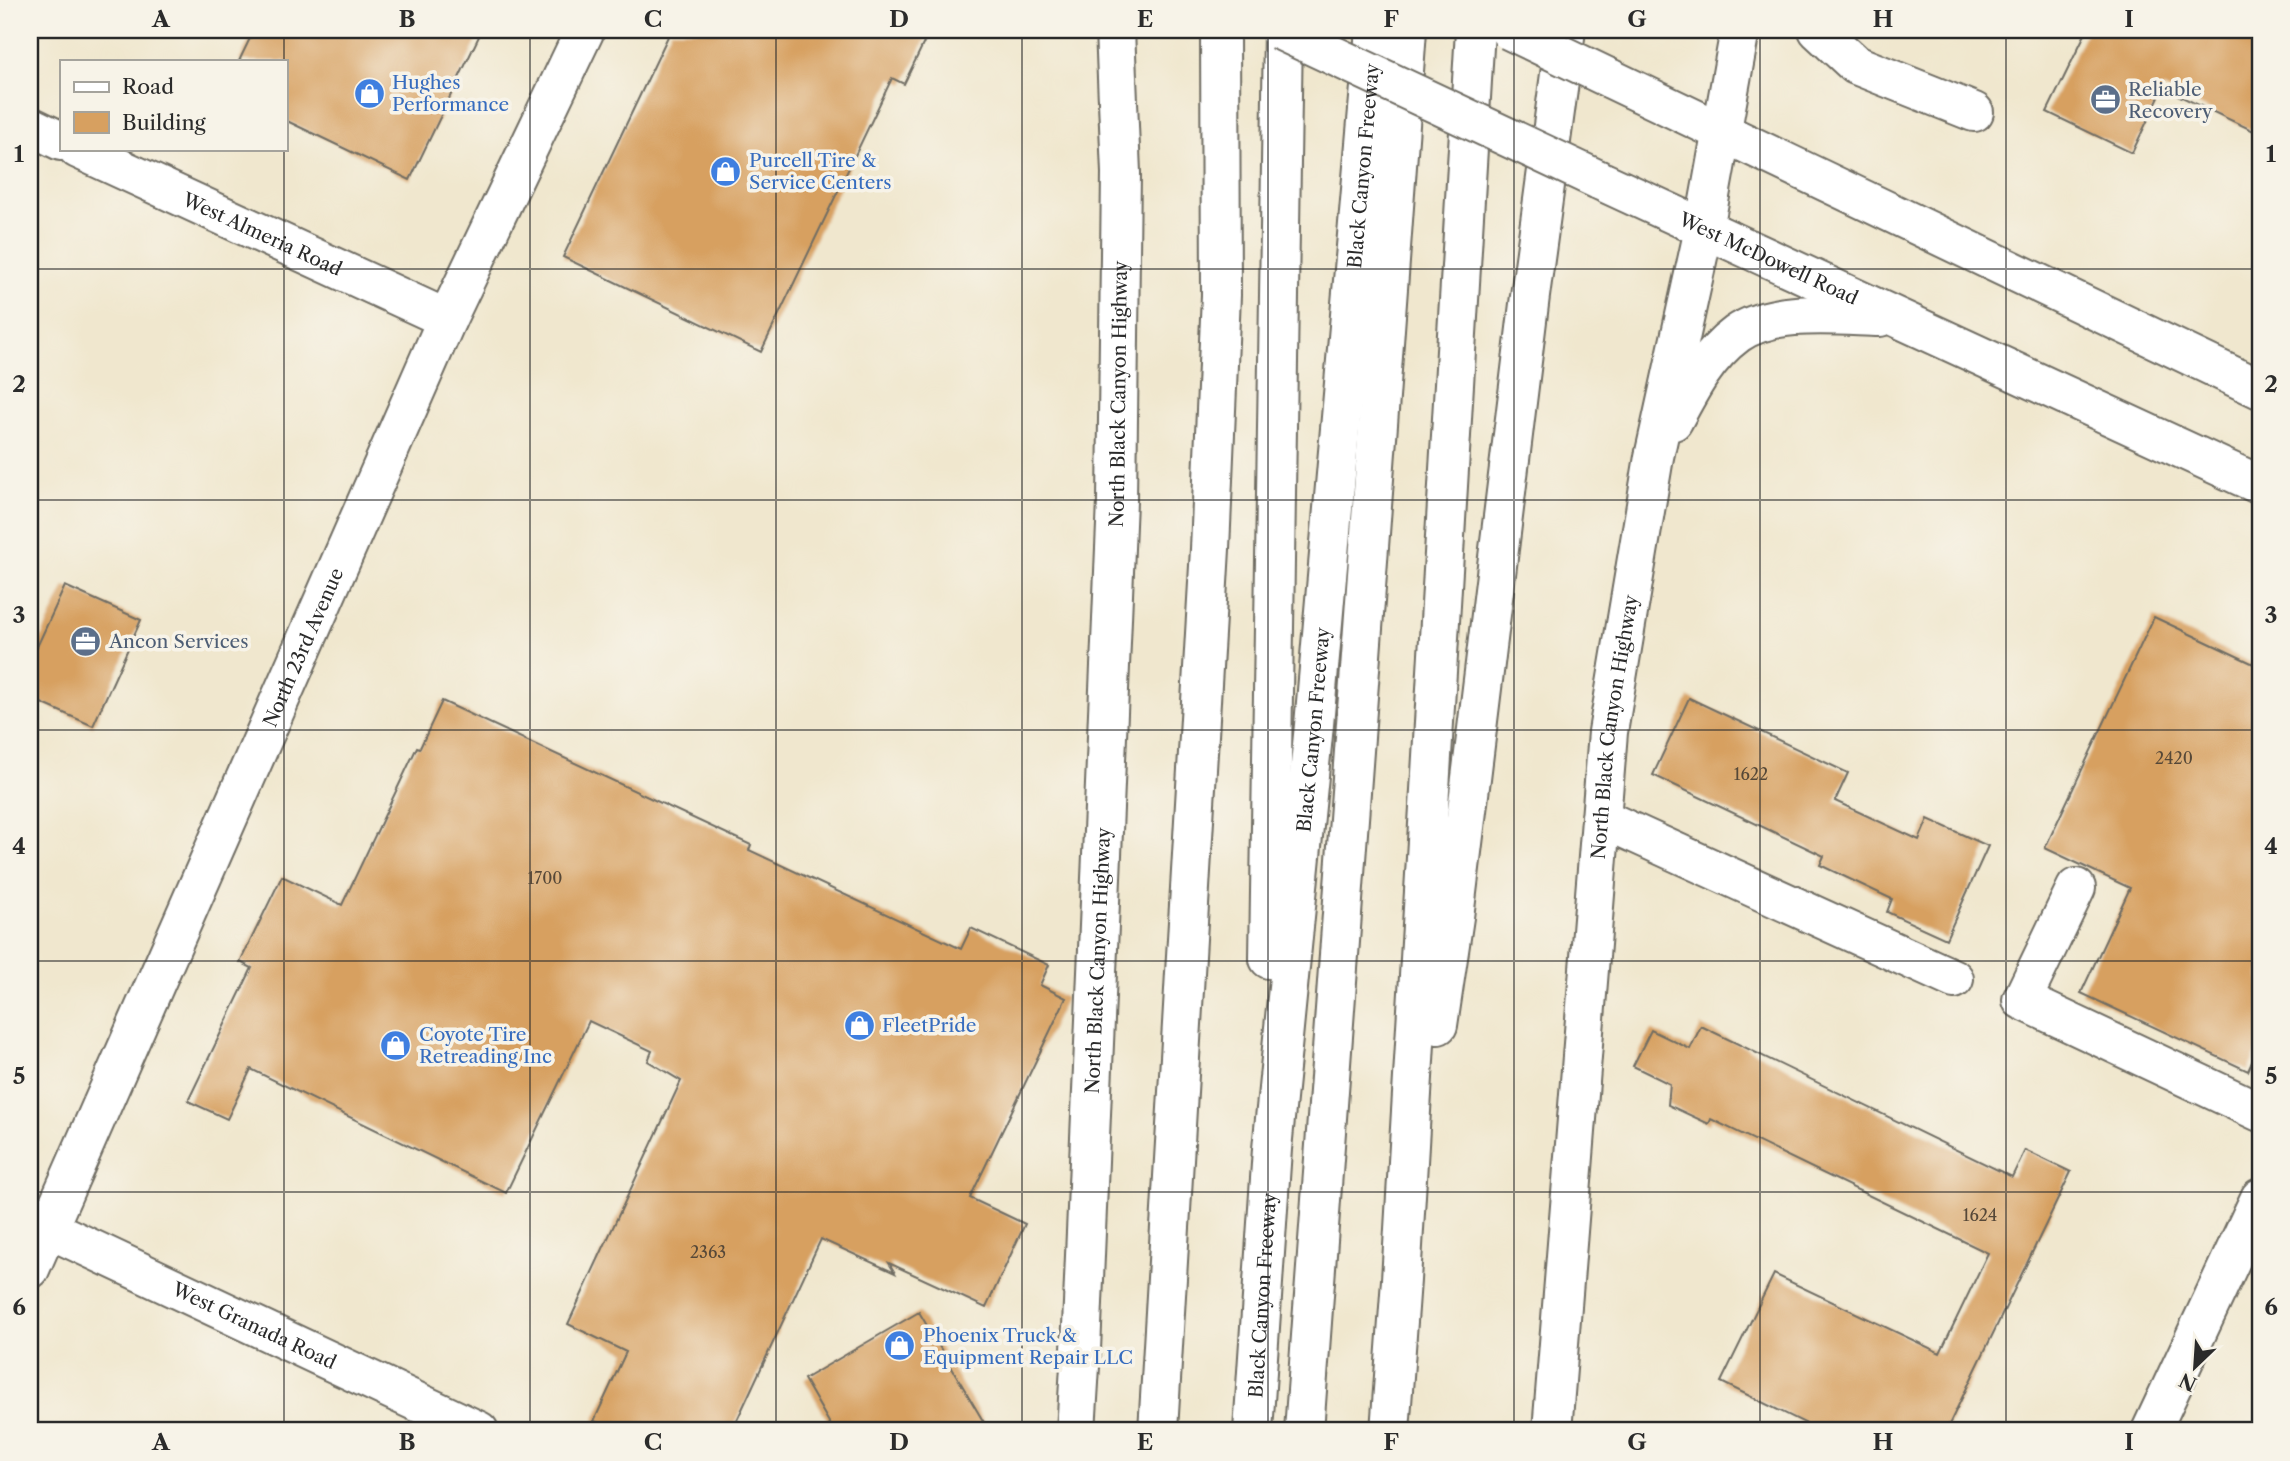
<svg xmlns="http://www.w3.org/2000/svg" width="2290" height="1461" font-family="'Libre Caslon Text',serif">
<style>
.building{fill:#d7a060}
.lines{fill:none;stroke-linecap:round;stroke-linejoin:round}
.minor-casing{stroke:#706d64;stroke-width:42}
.major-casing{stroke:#706d64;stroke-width:42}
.highway-casing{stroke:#706d64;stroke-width:42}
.minor{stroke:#fff;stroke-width:38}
.major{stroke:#fff;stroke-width:38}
.highway{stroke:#fff;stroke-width:38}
.major-bridge-casing{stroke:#706d64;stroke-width:42;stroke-linecap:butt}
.major-bridge{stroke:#fff;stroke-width:38}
.grid{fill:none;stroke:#2b2b2b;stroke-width:2;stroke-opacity:0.55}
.labels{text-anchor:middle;stroke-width:7;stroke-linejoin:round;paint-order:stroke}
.number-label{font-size:16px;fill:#564838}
.shop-label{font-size:19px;fill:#366cbe;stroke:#f7f3e8;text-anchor:start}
.service-label{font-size:19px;fill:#4e5e75;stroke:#f7f3e8;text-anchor:start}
.street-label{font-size:19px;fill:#2b2b2b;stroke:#f7f3e8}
.neatline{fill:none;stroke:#2b2b2b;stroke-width:2.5}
.grid-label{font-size:23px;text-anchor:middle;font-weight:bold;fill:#2b2b2b}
</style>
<rect width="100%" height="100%" fill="#f7f3e8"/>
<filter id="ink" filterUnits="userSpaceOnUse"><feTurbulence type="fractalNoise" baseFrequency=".0143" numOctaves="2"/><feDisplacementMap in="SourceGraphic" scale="14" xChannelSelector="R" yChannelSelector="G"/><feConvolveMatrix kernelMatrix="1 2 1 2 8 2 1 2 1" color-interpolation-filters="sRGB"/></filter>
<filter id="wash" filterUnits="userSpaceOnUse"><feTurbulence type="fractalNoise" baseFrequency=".00686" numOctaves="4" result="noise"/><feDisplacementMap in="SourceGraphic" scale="28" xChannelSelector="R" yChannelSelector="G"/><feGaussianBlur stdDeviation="1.57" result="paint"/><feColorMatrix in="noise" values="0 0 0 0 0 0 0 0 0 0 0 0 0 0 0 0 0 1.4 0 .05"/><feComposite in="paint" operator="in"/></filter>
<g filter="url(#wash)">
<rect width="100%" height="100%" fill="#f0e7ce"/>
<g id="blocks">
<path class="building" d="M 254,30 L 482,30 L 410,180 L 285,120 L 285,61 L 239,61 Z
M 671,30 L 930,30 L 904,84 L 892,78 L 761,352 L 563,257 Z
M 2087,30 L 2260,30 L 2260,134 L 2163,88 L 2132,153 L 2047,112 Z
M 65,586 L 141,620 L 93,726 L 30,698 L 30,662 Z
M 2154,617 L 2260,667 L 2260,1044 L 2248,1071 L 2081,993 L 2130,888 L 2045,848 Z
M 1689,698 L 1848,773 L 1835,801 L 1919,840 L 1928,819 L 1988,846 L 1946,939 L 1887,912 L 1892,899 L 1820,865 L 1824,856 L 1653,775 Z
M 442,701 L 751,845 L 749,850 L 961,949 L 971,928 L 1049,965 L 1040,985 L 1066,998 L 970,1198 L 1025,1224 L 986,1308 L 889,1263 L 895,1273 L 821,1239 L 732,1431 L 617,1431 L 594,1421 L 626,1352 L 568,1324 L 681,1081 L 648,1061 L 652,1051 L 589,1021 L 506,1193 L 251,1069 L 227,1119 L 188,1101 L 252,968 L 240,962 L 282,876 L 342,905 L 417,747 L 420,748 Z
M 1701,1026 L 2012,1177 L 2025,1150 L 2071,1172 L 1946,1431 L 1821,1431 L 1721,1382 L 1774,1274 L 1940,1353 L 1988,1253 L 1711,1119 L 1709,1124 L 1668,1105 L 1670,1084 L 1633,1066 L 1651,1030 L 1690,1049 Z
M 919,1312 L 989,1431 L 834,1431 L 804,1379 Z"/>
</g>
</g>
<g filter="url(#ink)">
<use href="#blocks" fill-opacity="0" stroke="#706d64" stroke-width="2"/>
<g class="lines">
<defs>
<g id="minor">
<path d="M 1818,30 L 1856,65 L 1974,112"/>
<path d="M 30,126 L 61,141"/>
<path id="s1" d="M 78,149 L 447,319"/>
<path d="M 1601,818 L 1954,979"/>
<path d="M 2076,888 L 2022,1000 L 2260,1112"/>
<path id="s2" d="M 30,1220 L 479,1431"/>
<path id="s3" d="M 30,1269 L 447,319 L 585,30"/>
<path d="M 2151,1431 L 2260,1198"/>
</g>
<g id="major">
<path d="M 1609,78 L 2260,389"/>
<path id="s4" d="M 1599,180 L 2260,485"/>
<path d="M 1673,421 C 1690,389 1707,356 1737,334 C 1773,308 1837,316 1880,317"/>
<path id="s5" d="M 1076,1431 L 1081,1350 L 1117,501 L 1121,173 L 1115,30"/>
<path id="s6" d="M 1552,1431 L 1608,732 L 1654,457 L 1704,229 L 1740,30"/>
</g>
<g id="highway">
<path d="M 1269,959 L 1283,30"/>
<path d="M 1438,1025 L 1454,917 L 1530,296 L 1566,30"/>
<path d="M 1158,1431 L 1210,549 L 1221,295 L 1220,30"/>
<path id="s7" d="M 1253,1431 L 1272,1149 L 1314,725 L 1375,30"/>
<path d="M 1304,1431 L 1407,30"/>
<path d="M 1390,1431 L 1401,1280 L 1475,30"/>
</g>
</defs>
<use href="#minor" class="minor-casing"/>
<use href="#major" class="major-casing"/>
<use href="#highway" class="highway-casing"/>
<use href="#minor" class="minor"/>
<use href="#major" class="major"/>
<use href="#highway" class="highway"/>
<defs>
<path id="major-bridge" d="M 1279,30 L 1599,180
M 1509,30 L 1609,78"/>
</defs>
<use href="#major-bridge" class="major-bridge-casing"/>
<use href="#major-bridge" class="major-bridge"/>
</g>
</g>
<path class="grid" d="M 284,30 L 284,61M 530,30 L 530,1431M 776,30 L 776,1431M 1022,30 L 1022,1431M 1268,30 L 1268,1431M 1514,30 L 1514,1431M 1760,30 L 1760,1431M 2006,30 L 2006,1431M 284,149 L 284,1431M 30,269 L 2260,269M 30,500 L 2260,500M 30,730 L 2260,730M 30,961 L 2260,961M 30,1192 L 2260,1192"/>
<defs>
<symbol id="shop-disc" viewBox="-11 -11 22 22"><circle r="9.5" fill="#3f7fe0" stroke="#f7f3e8"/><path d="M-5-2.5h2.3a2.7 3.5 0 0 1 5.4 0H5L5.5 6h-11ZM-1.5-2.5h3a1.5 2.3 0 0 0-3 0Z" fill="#fff"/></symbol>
<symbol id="office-disc" viewBox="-11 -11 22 22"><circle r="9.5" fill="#5c6f8a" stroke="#f7f3e8"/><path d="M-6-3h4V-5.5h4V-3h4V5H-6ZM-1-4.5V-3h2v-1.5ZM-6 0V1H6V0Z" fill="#fff"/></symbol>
</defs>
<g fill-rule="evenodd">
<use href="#shop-disc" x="352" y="76" width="35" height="35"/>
<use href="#office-disc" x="2088" y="82" width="35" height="35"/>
<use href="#shop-disc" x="708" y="154" width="35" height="35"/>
<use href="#office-disc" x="68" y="624" width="35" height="35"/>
<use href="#shop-disc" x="842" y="1008" width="35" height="35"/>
<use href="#shop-disc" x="378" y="1028" width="35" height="35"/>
<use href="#shop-disc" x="882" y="1328" width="35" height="35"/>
</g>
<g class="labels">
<g class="number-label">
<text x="2174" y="764">2420</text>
<text x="1751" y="780">1622</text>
<text x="545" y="884">1700</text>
<text x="1980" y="1221">1624</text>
<text x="708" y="1258">2363</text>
</g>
<g class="shop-label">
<text x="392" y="89">Hughes<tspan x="392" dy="22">Performance</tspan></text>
<text x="749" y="167">Purcell Tire &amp;<tspan x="749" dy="22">Service Centers</tspan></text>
<text x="882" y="1032">FleetPride</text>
<text x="419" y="1041">Coyote Tire<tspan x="419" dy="22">Retreading Inc</tspan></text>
<text x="923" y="1342">Phoenix Truck &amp;<tspan x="923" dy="22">Equipment Repair LLC</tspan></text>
</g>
<g class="service-label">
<text x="2128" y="96">Reliable<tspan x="2128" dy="22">Recovery</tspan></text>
<text x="109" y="648">Ancon Services</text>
</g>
<g class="street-label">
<text dy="7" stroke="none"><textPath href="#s7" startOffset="1270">Black Canyon Freeway</textPath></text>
<text dy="7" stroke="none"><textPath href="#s1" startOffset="203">West Almeria Road</textPath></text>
<text dy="7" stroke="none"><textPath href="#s4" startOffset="187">West McDowell Road</textPath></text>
<text dy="7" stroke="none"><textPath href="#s5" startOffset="1038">North Black Canyon Highway</textPath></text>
<text dy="7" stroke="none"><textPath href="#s3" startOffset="679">North 23rd Avenue</textPath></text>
<text dy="7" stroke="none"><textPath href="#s6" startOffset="707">North Black Canyon Highway</textPath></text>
<text dy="7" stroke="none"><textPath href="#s7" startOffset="704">Black Canyon Freeway</textPath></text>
<text dy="7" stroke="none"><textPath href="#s5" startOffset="471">North Black Canyon Highway</textPath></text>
<text dy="7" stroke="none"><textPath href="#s7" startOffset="136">Black Canyon Freeway</textPath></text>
<text dy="7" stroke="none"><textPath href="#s2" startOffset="248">West Granada Road</textPath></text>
</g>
</g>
<rect width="2290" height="1461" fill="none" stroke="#f7f3e8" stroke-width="77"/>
<rect x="60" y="60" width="228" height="91" fill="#f7f3e8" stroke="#a5a39c" stroke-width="2"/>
<rect x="74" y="82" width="35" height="10" fill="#ffffff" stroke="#a5a39c" stroke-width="2"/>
<text x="122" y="94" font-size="21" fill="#2b2b2b">Road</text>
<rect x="74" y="112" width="35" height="21" fill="#d7a060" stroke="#a5a39c" stroke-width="2"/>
<text x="122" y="130" font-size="21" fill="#2b2b2b">Building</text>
<g transform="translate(2195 1367) rotate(205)" stroke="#f7f3e8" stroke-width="5" paint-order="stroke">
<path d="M0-5L12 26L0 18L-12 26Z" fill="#2b2b2b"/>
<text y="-10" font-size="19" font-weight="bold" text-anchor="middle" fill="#2b2b2b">N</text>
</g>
<rect x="38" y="38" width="2214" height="1384" class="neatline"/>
<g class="grid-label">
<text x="161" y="27">A</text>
<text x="407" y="27">B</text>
<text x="653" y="27">C</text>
<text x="899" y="27">D</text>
<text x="1145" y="27">E</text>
<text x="1391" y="27">F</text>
<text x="1637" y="27">G</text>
<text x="1883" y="27">H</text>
<text x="2129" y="27">I</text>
<text x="19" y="162">1</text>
<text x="2271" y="162">1</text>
<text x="19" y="392">2</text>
<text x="2271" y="392">2</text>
<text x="19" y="623">3</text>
<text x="2271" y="623">3</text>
<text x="19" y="854">4</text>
<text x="2271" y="854">4</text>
<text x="19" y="1084">5</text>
<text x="2271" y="1084">5</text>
<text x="19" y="1315">6</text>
<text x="2271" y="1315">6</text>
<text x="161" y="1450">A</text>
<text x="407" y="1450">B</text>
<text x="653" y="1450">C</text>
<text x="899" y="1450">D</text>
<text x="1145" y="1450">E</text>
<text x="1391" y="1450">F</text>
<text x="1637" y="1450">G</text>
<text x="1883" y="1450">H</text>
<text x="2129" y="1450">I</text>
</g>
</svg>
